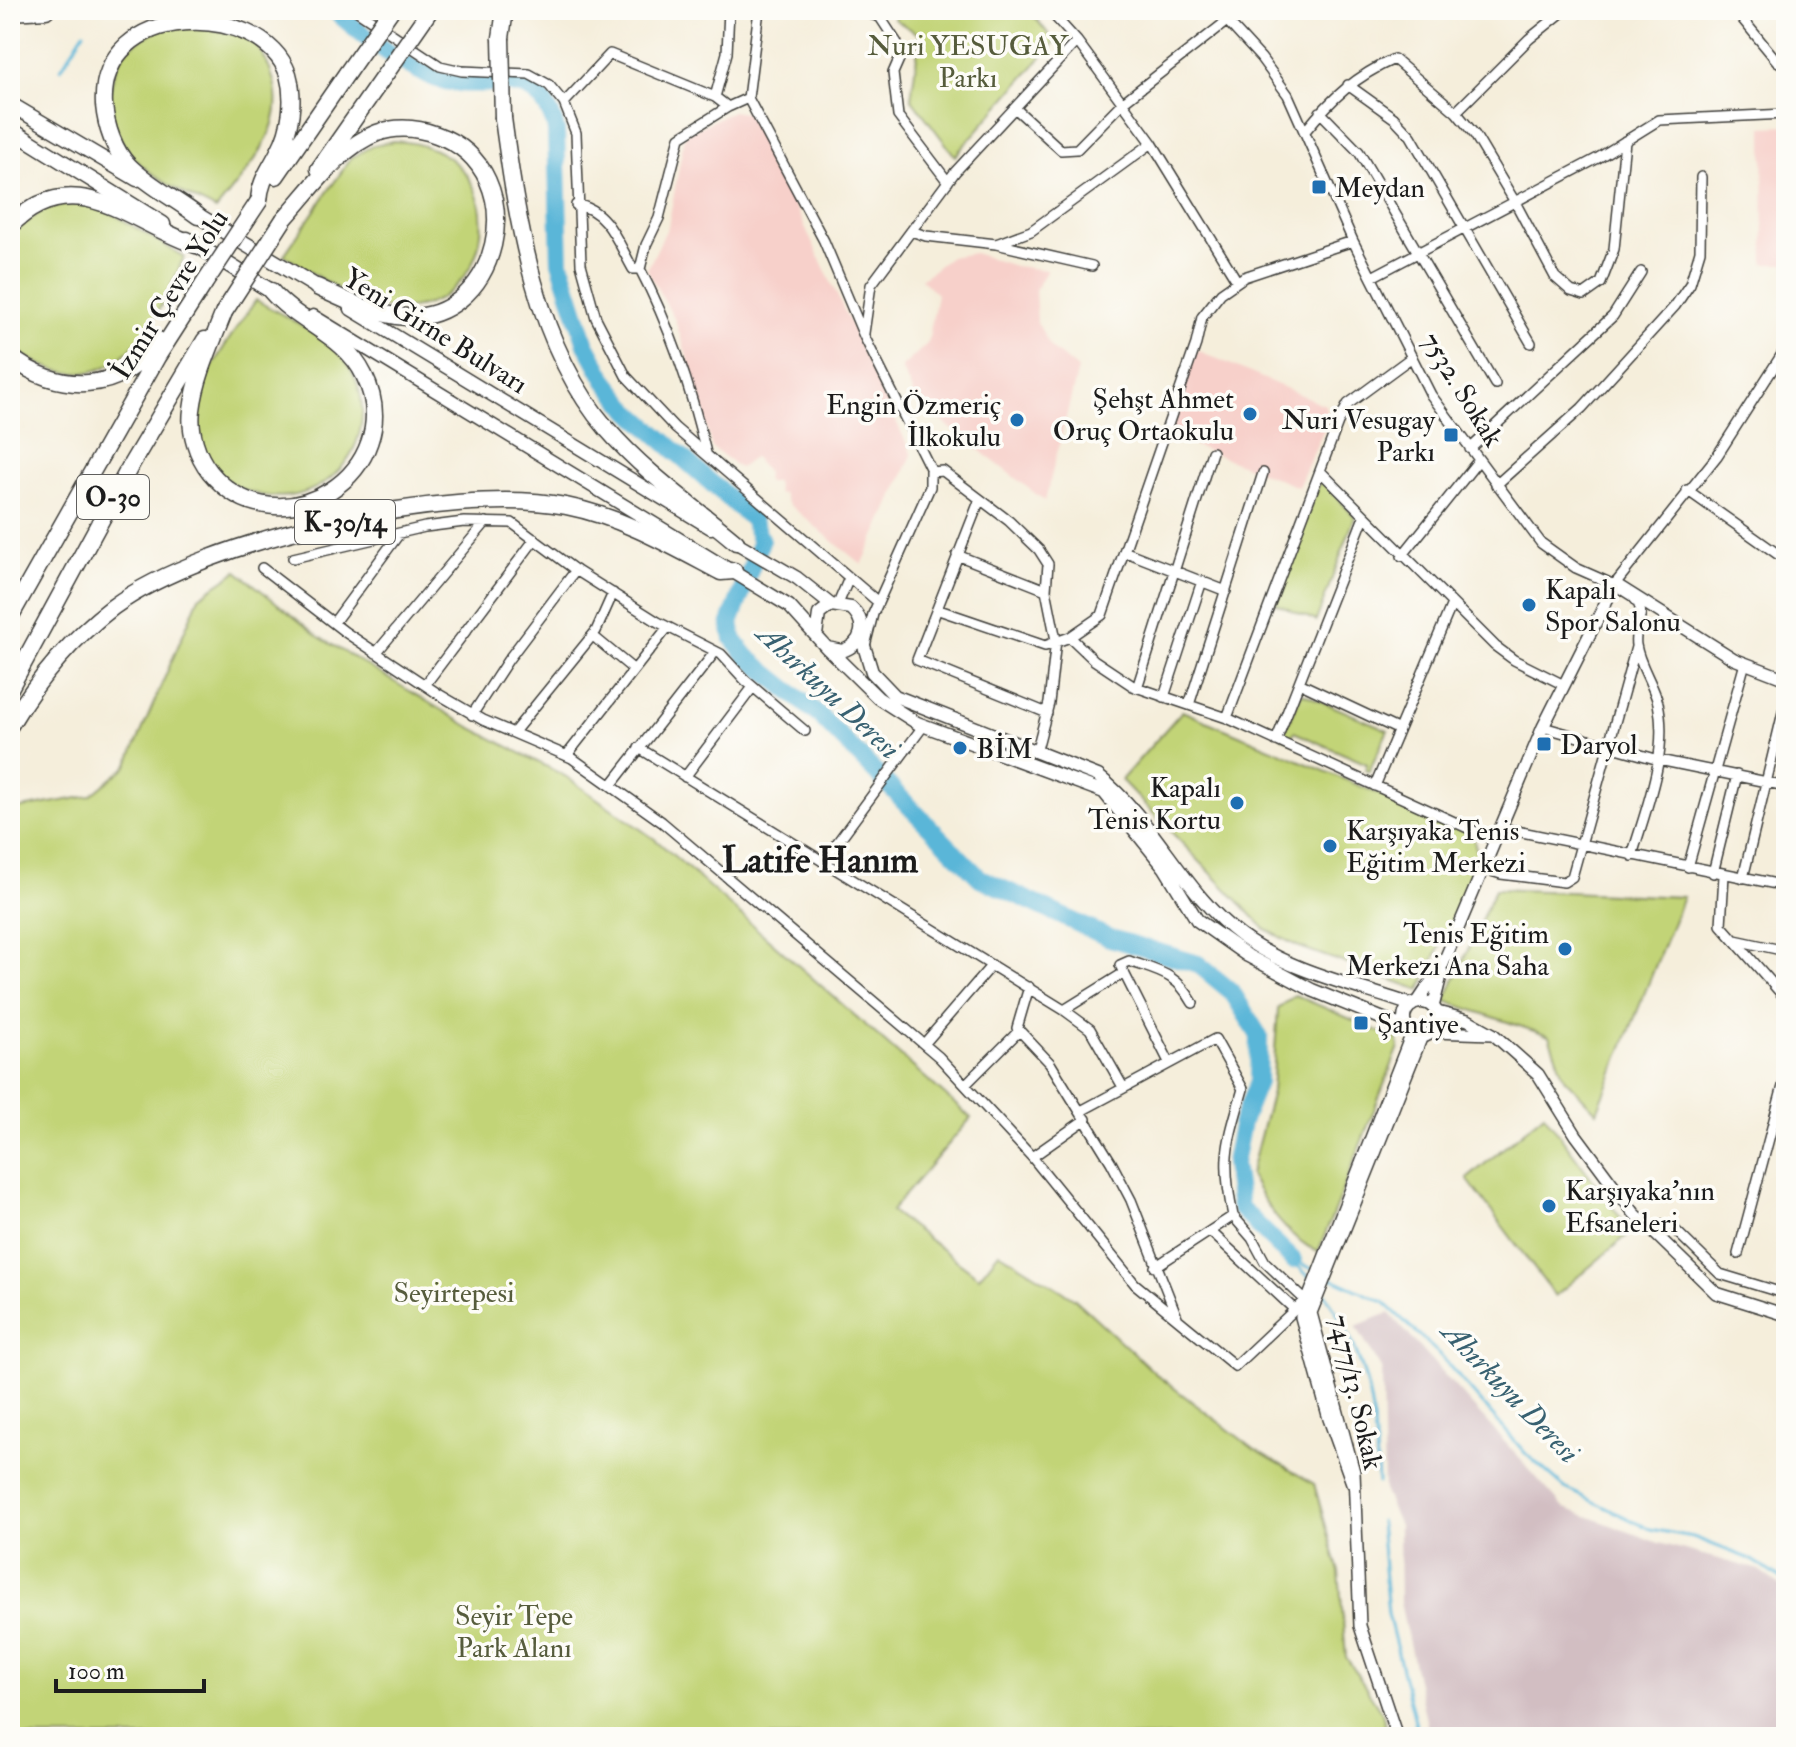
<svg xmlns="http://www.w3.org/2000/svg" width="1796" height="1747" font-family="'IM FELL Double Pica',serif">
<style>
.built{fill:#f7d0ca}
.industrial{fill:#d2bec2}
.green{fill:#c2d477;stroke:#6f784a;stroke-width:2}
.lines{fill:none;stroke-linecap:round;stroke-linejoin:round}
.stream{stroke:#5ab6d8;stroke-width:3}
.river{stroke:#5ab6d8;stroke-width:18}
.minor-casing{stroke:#3d3c39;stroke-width:12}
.tertiary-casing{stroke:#3d3c39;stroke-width:14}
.secondary-casing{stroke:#3d3c39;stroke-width:15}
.primary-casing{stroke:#3d3c39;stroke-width:17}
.motorway-casing{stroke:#3d3c39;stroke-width:19}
.minor{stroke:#fff;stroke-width:9}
.tertiary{stroke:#fff;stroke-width:11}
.secondary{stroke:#fff;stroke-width:12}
.primary{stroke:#fff;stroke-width:14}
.motorway{stroke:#fff;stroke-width:16}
.motorway-bridge-casing{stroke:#3d3c39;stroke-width:19;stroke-linecap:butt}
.motorway-bridge{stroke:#fff;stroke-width:16}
.poi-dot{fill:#1f6fb2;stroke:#fdfcf7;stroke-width:3}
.labels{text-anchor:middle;stroke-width:7;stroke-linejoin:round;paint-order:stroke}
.shield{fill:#fdfcf7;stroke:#605f5e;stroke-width:2}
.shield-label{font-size:26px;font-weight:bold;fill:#1c1c1c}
.park-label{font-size:28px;fill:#565c3c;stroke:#fdfcf7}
.poi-label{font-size:28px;fill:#1c1c1c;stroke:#fdfcf7;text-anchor:start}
.street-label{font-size:28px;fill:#1c1c1c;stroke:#fdfcf7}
.water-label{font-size:30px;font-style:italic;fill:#386171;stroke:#fdfcf7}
.district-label{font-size:36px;font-weight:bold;fill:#1c1c1c;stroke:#fdfcf7}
</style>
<rect width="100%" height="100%" fill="#fdfcf7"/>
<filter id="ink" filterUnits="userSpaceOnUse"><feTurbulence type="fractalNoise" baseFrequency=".0125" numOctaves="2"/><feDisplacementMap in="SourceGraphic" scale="16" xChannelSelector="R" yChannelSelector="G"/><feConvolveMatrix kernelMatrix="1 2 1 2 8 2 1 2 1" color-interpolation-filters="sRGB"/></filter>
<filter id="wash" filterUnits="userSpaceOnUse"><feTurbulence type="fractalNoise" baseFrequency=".006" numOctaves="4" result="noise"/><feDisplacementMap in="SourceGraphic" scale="32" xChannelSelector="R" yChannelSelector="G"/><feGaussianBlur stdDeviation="1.8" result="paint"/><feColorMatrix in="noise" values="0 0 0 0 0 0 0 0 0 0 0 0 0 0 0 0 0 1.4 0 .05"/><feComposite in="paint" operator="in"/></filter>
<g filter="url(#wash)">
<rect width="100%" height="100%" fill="#f5eedb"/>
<path class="built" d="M 732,111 L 752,114 L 912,455 L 862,565 L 787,503 L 783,493 L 778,494 L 776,482 L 766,482 L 767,473 L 754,457 L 740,468 L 712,448 L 692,371 L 675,320 L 647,270 L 668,226 L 685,135 Z
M 1786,126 L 1786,264 L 1764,264 L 1763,127 Z
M 974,253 L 1014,266 L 1047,270 L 1035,290 L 1037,322 L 1051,348 L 1078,369 L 1045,501 L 917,402 L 901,368 L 928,343 L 937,294 L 921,279 L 950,257 Z
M 1197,350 L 1325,405 L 1327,422 L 1298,487 L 1166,434 Z"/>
<path class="industrial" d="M 1389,1313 L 1563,1507 L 1659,1543 L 1759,1570 L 1786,1590 L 1786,1737 L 1434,1737 L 1429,1734 L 1400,1602 L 1399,1525 L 1384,1492 L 1382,1370 L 1356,1326 Z"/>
<path class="green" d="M 899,10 L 1029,10 L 1055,42 L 955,156 L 911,98 L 920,35 L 894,19 Z
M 170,22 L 250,36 C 306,108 263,151 216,210 C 166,184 113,162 110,100 C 110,85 115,66 124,53 C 134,41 157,31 170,22 Z
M 393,141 C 525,146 498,322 387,308 C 351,303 314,273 284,255 L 351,158 L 372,146 Z
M 85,204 L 108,211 L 184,257 C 150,338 105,416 10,346 L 10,234 L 49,206 Z
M 256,300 C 285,317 326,334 346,362 C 394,432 327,520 247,491 C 226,484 209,469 203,446 C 197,426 193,408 202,388 C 215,357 237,328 256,300 Z
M 1321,479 L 1355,517 L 1316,621 L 1274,603 Z
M 237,571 L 319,637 L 470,727 L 565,776 L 656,840 L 971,1118 L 891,1211 L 979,1277 L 999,1252 L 1075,1299 L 1157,1375 L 1254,1449 L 1314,1484 L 1339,1572 L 1346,1657 L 1382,1713 L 1389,1737 L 10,1737 L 10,810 L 90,796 L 127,766 L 199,597 Z
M 1302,693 L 1388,730 L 1369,772 L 1365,770 L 1367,764 L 1294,732 L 1290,740 L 1282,737 Z
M 1182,711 L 1472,833 L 1479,859 L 1420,990 L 1297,946 L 1265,929 L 1121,780 Z
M 1495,889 L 1683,897 L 1597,1112 L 1564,1078 L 1549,1036 L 1445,1001 Z
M 1295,995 L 1397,1039 L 1399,1047 L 1318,1252 C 1285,1236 1266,1206 1250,1175 L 1272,1091 L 1278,1009 Z
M 1544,1114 L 1631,1232 L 1555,1296 L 1467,1179 Z"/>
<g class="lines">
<path class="stream" d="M 61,69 L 84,32
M 1293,1260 L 1317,1271
M 1295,1263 L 1312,1280
M 1328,1277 L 1384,1302 L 1438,1353 L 1526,1454 L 1565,1488 L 1650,1529 L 1693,1537 L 1750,1559 L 1786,1582
M 1323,1291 C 1368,1356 1375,1406 1378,1483
M 1380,1521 L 1388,1614 L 1419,1737"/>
<path class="river" d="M 334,10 C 361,34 396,61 430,76 C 480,99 537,55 556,130 L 560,262 L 586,344 L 606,381 L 630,411 L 752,519 L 761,541 L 730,623 L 733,639 L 747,657 L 818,714 L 980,878 L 1107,937 L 1198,964 L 1232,992 L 1259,1036 L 1258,1082 L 1242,1122 L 1234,1163 L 1240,1208 L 1293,1260"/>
</g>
</g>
<g filter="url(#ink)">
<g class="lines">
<defs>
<path id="minor" d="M 356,10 L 440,66 L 462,71 L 529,74 L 549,85 L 564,103 L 576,133 L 581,264 L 596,318 L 626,376 L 675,428 L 878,602
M 729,10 L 727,53 L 715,97 L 728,107 L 748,98
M 759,10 L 748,98 L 824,241 L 864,336 L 930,468 L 930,487 L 873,614 L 865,646
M 857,10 L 880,17
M 883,10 L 880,17 L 897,43 L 900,57 L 893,73 L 898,116 L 948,182
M 1049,10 L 1077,41 L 1152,143 L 1237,281
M 1217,10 L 1261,58 L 1288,95 L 1353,241 L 1431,395 L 1541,543 L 1576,568 L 1619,587
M 1735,10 L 1777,61 L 1786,66
M 1348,85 L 1394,118 L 1411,136 L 1531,343
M 564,103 L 610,54 L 715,97
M 1016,109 L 1061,150 L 1077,149 L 1122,103 L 1241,10
M 1320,112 L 1359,152 L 1495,384
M 1456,112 L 1475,135 L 1515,202 L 1555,277 L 1571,291 L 1584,295 L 1601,283 L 1614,249 L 1625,141
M 1306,130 C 1332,98 1356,76 1394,59 L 1456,112 L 1529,39 L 1565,10
M 576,205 C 607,208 619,245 633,269 L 640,269
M 911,231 L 926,236 L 996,244 L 1092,266
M 996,244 L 1031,231 L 1152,143
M 1372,277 L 1598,158 L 1659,120 L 1786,114
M 864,333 L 871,285 L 955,172 L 1077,41
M 1470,449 L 1613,316 L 1641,272
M 706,453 C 691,388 671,328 640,269 L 646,245 L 659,218 L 680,137 L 728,107
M 1320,471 L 1495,646 L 1514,660 L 1564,685
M 930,472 L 943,471 L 1009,521 L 1039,550 L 1048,564 L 1046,590 L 1056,640 L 1049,703 L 1036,753
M 1496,485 L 1582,408 L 1675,306 L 1690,284 L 1700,251 L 1701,177
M 1687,490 L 1786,560
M 980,499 L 917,660 L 1047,713
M 1126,552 L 1226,591
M 957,555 L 1046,590
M 1402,556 L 1478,461
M 293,558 L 425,527 L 464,522 L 512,523 L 574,569 L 658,622 L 721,654 L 745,680 L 805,731
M 262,568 L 345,632 L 440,695 L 483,720 L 572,758 L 662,822 L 939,1057 L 1032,1157 L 1135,1284 L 1235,1366 L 1305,1300 L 1265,1262 L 1252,1238 L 1233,1216 L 1155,1267
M 1615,584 L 1717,456 L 1786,348
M 838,604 L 849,578
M 939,610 L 1045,646 L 1070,637 L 1102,615 L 1196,344 L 1202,317 L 1221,293 L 1244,277 L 1353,241
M 335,621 L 399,534
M 593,636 L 634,670
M 1070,637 L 1094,660 L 1133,686 L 1227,718 L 1496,841
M 376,653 L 486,522
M 1299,683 L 1397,729
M 425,685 L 535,539
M 1137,688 L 1212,452
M 1164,697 L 1202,581
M 1189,705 L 1263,473
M 472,715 L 508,660 L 576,570
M 1227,718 L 1338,423 L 1348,404 L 1412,357
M 1543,727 L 1659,760 L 1786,786
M 514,732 L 596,631 L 613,593
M 1276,741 L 1364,517
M 639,748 L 1064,1010 L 1090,1029 L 1123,1087
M 567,755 L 668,627
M 685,777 L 753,687
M 612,784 L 715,652
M 1375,786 L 1451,606
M 1502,828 L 1786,886
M 1632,856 C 1646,808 1669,753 1658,703 C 1653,683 1639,665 1636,645 C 1633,627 1649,613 1634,598
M 823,862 L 924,725
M 1688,867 L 1745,663
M 1485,869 L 1501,874 L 1564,882 L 1572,877 L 1636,647
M 1713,873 L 1737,775
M 1724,875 L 1721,925 L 1786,999
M 1743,878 L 1786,700
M 1735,940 L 1786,951
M 1781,950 L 1786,925
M 1029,987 L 1017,1028 L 1050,1063 L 1111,1162 L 1131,1200 L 1177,1317
M 1064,1010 L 1122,974
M 924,1044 L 992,965
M 1169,1062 L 1120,965 L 1129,961 C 1160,972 1176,973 1193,1003
M 965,1085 L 1018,1032
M 1081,1111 L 1215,1039 L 1243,1089 C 1227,1145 1221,1158 1233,1216
M 1032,1157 L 1086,1119
M 1648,1227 L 1669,1224 L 1720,1274 L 1786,1294
M 1210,1231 L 1295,1310
M 1738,1254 L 1786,1075
M 516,1737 L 528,1737"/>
<path id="tertiary" d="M 1417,1003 L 1443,964 L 1543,727 L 1615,584 L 1734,659 L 1786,679
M 1433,1007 L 1442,972
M 1437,1012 L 1468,1020 L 1493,1034 L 1538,1074 L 1576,1135 L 1634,1213 L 1716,1293 L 1786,1315
M 1432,1032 L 1493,1034
M 1352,1483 L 1329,1419 L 1301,1317 L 1412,1033
M 1397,1737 L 1360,1626 L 1354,1472 L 1311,1313 L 1422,1036"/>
<path id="secondary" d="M 351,309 L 711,528
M 313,316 L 789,606 L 827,648 L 842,651 C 863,644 868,623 851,608 L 831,605 L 819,614 L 816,635
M 730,539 L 797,578 L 831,605
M 861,636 L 872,672 L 895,696 L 1098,776 C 1155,820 1183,893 1241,936 C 1290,972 1355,985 1412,1005
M 827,648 L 878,698 L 917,723 L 1104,792 L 1165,868 L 1197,920 L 1248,956 L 1312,990 L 1408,1029
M1404 1019a17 17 0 1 1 34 0a17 17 0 1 1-34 0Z"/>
<path id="primary" d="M 10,104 L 137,179
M 10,129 L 163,224
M 189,210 L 317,287
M 187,239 L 271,291"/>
<path id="motorway" d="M 10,12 L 46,10
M 501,38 L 505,10
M 503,118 C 517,222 536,347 607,429 C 645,473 692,505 736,542
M 319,169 L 375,89
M 276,176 L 347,73
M 198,216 C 177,200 148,185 129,166 C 114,151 106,126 104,105 C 98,0 261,0 288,74 C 295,99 291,129 279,151 C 270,170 260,180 259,201
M 284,219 C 311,190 339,147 377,133 C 397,126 418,128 437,135 C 538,171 499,331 397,316 C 368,312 343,299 317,287
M 10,226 C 74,161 130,223 196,245
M 224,312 C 212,343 196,376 192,410 C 189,431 197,456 210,472 C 279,556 411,470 364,375 C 345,335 299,324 271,291
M 10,356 C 56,395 124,394 158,340
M 10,617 L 157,357 L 204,284
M 10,688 L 132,463 L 205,340
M 10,725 C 37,680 71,639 113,607 C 206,538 452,484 566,506 C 622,517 670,545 721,572 L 734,571"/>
</defs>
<use href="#minor" class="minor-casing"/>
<use href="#tertiary" class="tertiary-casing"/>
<use href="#secondary" class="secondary-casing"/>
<use href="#primary" class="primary-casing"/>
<use href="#motorway" class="motorway-casing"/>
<use href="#minor" class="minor"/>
<use href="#tertiary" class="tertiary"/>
<use href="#secondary" class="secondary"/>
<use href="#primary" class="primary"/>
<use href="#motorway" class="motorway"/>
<defs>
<path id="motorway-bridge" d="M 501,38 L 503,118
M 347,73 L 391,10
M 375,89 L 430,10
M 204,284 L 259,201
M 224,312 L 284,219"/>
</defs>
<use href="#motorway-bridge" class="motorway-bridge-casing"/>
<use href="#motorway-bridge" class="motorway-bridge"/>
</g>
</g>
<g class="poi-dot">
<rect x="1311" y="179" width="16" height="16" rx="4"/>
<circle cx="1250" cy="414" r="8"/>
<circle cx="1017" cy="420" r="8"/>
<rect x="1443" y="427" width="16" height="16" rx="4"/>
<circle cx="1529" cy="605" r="8"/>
<rect x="1536" y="736" width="16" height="16" rx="4"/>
<circle cx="960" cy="748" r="8"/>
<circle cx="1237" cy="803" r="8"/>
<circle cx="1330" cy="846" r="8"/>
<circle cx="1565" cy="949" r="8"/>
<rect x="1353" y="1015" width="16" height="16" rx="4"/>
<circle cx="1549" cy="1206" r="8"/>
</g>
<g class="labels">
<g class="shield">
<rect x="77" y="475" width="72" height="44" rx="6"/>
<rect x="295" y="500" width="100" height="44" rx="6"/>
</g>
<g class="shield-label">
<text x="113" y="506">O-30</text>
<text x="345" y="531">K-30/14</text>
</g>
<g class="park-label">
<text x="968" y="55">Nuri YESUGAY<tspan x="968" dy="32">Parkı</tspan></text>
<text x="454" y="1302">Seyirtepesi</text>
<text x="514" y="1625">Seyir Tepe<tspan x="514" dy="32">Park Alanı</tspan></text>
</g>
<g class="poi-label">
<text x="1335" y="197">Meydan</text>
<text x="1234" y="408" text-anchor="end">Şehşt Ahmet<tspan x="1234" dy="32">Oruç Ortaokulu</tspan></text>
<text x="1001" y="414" text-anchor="end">Engin Özmeriç<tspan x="1001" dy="32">İlkokulu</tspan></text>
<text x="1435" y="429" text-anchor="end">Nuri Vesugay<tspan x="1435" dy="32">Parkı</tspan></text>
<text x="1545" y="599">Kapalı<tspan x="1545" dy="32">Spor Salonu</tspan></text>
<text x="1560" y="754">Daryol</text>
<text x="976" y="758">BİM</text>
<text x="1221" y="797" text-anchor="end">Kapalı<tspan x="1221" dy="32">Tenis Kortu</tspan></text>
<text x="1346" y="840">Karşıyaka Tenis<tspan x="1346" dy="32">Eğitim Merkezi</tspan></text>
<text x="1549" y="943" text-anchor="end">Tenis Eğitim<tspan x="1549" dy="32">Merkezi Ana Saha</tspan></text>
<text x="1377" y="1033">Şantiye</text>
<text x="1565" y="1200">Karşıyaka'nın<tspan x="1565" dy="32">Efsaneleri</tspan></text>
</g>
<g class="street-label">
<text transform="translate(169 294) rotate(-58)" y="10">İzmir Çevre Yolu</text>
<text transform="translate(436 330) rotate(32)" y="10">Yeni Girne Bulvarı</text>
<text transform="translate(1463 389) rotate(58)" y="10">7532. Sokak</text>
<text transform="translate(1357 1392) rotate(77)" y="10">7477/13. Sokak</text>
</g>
<g class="water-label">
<text transform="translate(829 691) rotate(43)" y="10">Ahırkuyu Deresi</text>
<text transform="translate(1511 1392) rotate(46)" y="10">Ahırkuyu Deresi</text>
</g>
<g class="district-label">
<text x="820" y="872">Latife Hanım</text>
</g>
</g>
<rect width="1796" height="1747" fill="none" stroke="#fdfcf7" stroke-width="40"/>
<path d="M56 1679v12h148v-12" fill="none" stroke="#1c1c1c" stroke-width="4"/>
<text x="68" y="1679" font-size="24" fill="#1c1c1c" stroke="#fdfcf7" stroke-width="6" paint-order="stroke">100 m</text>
</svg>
